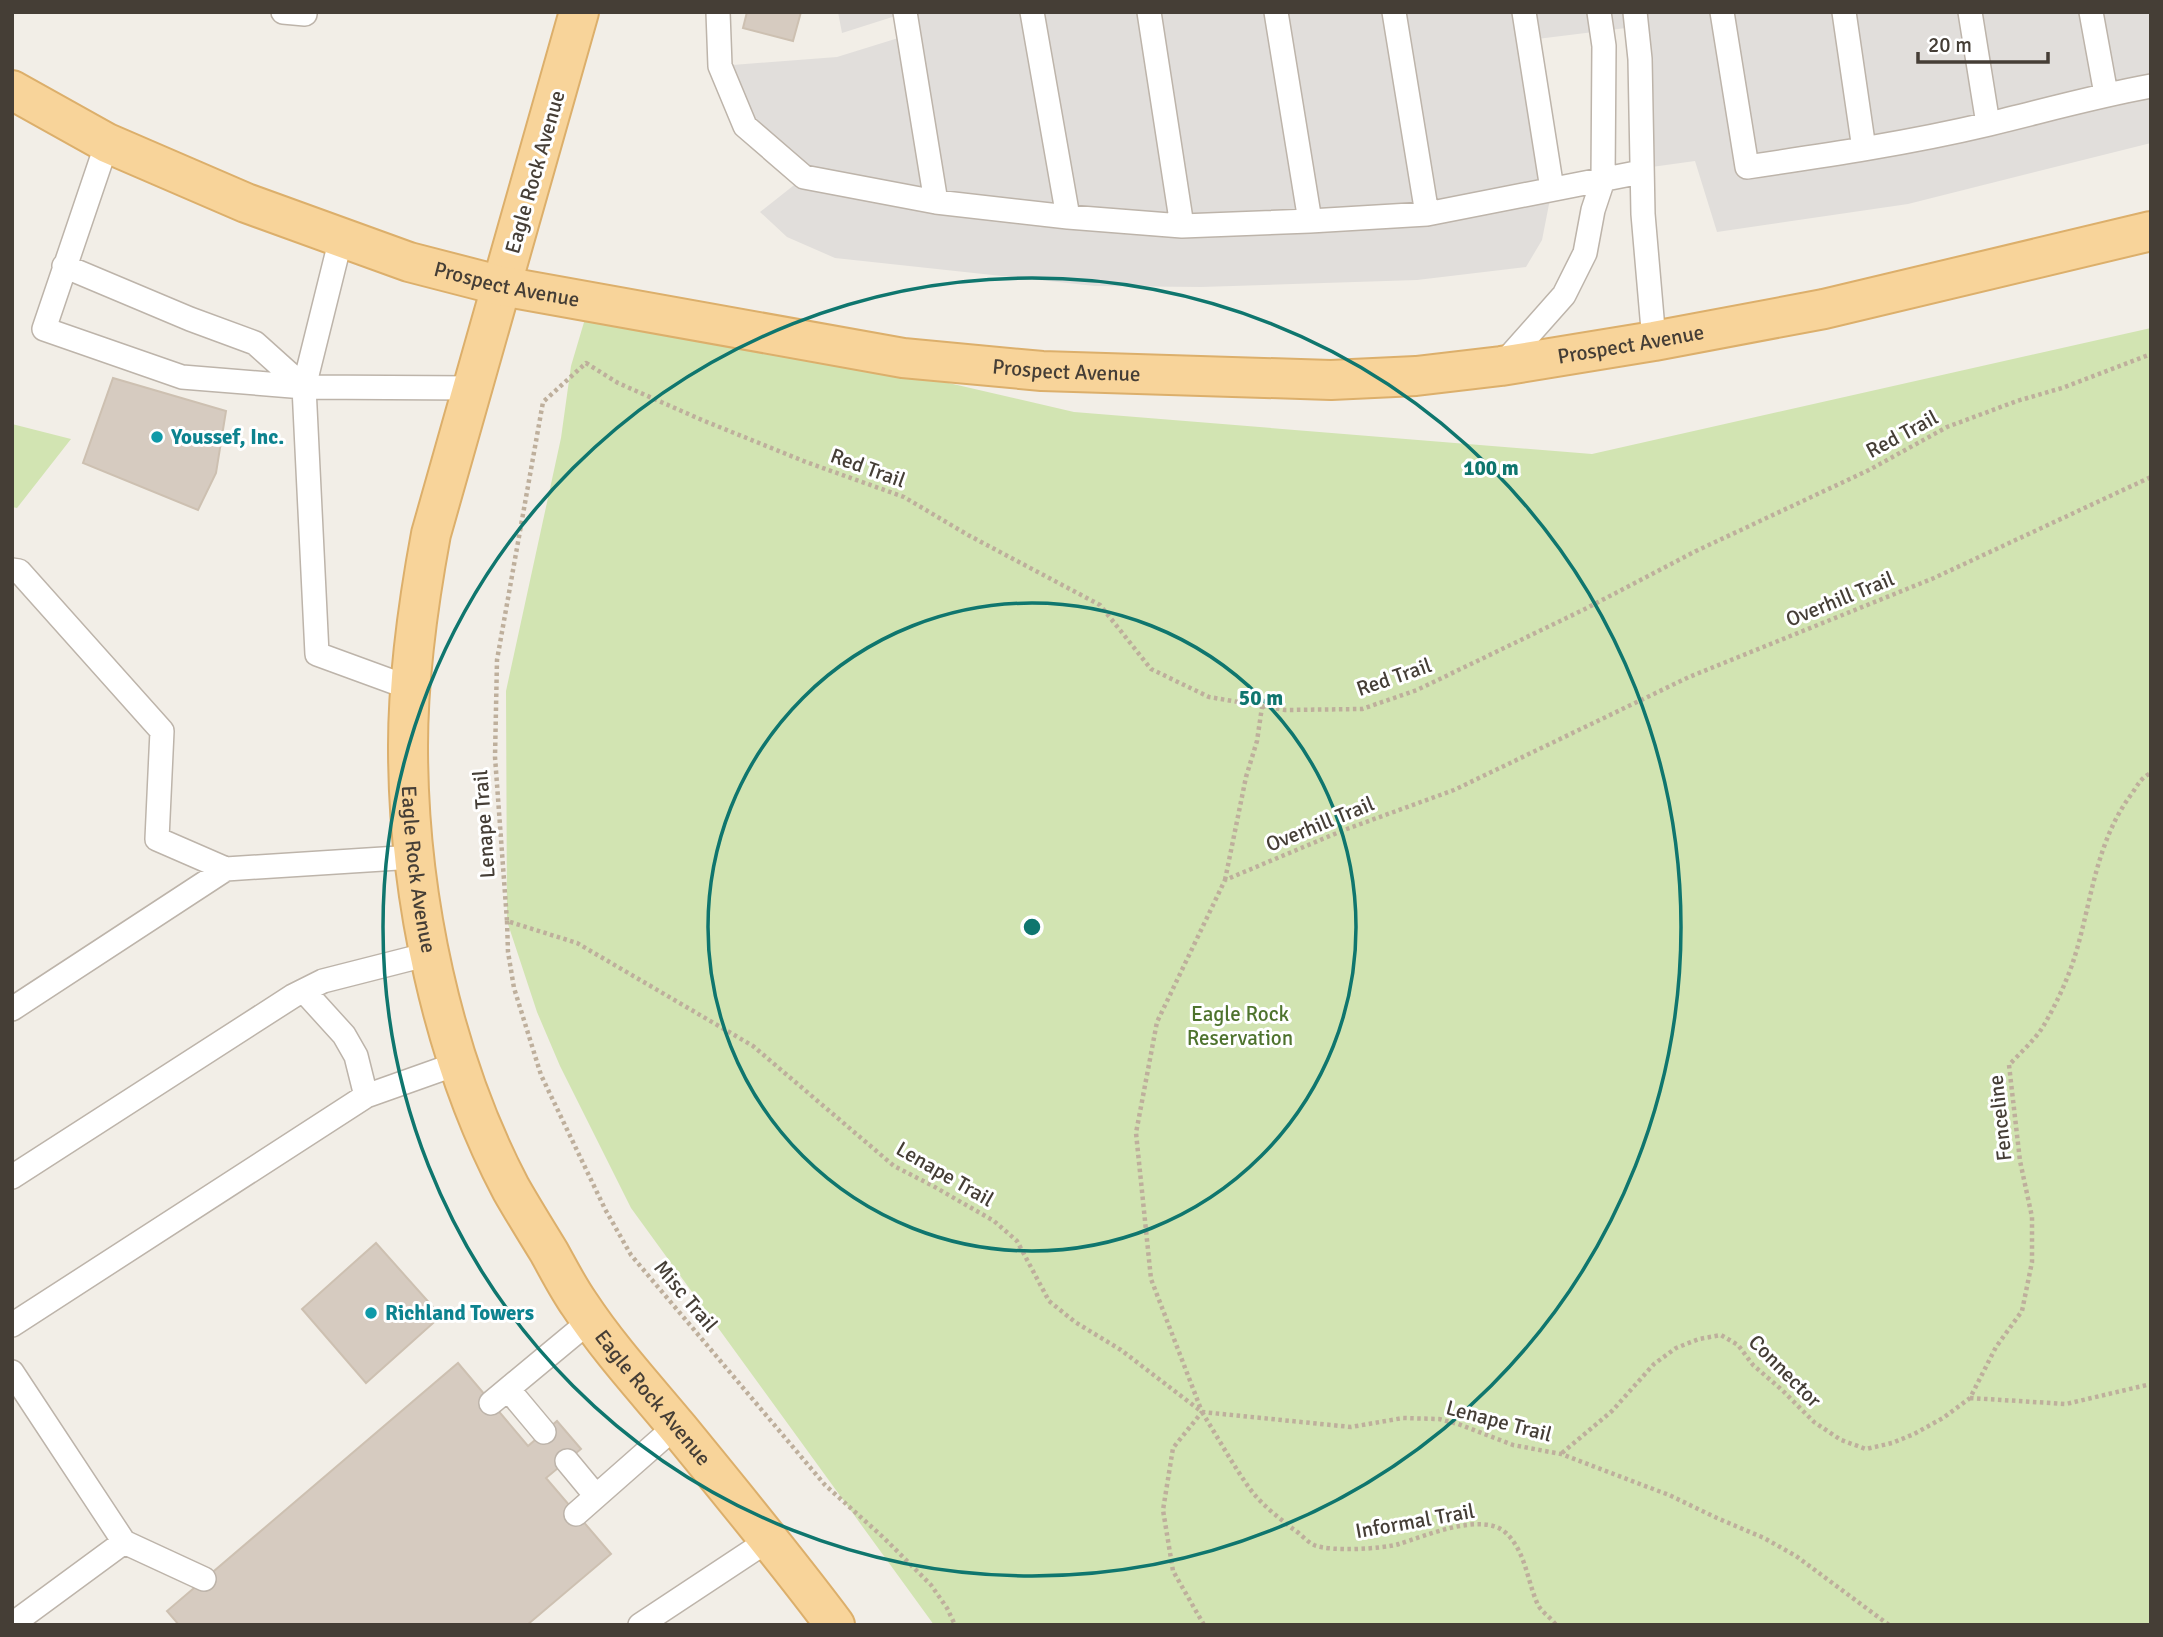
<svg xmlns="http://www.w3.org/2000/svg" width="2163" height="1637" font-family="Signika,sans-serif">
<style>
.green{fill:#d2e4b2}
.parking{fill:#e1dedb}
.building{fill:#d6cbc0;stroke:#cdc0b1;stroke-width:2}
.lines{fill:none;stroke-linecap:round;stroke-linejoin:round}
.service-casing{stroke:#bdb4aa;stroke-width:26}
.primary-casing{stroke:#dcaf6b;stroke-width:42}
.path{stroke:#beaf9c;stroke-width:4.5;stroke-dasharray:3.5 3.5;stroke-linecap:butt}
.service{stroke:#fff;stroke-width:23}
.primary{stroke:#f8d49a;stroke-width:38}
.ring{fill:none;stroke:#0f766e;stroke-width:3.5}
.culture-dot{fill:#0f9aa8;stroke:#fff;stroke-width:2.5}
.labels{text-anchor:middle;stroke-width:6;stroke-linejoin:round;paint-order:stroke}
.street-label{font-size:21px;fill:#453e36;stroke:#fff}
.culture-label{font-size:21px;font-weight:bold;fill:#0d838f;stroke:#fff;text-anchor:start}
.park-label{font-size:21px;fill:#4e732d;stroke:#fff}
.centre{fill:#0f766e;stroke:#fff;stroke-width:3.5}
.ring-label{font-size:21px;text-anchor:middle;font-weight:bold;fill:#0f766e;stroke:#fff;stroke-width:6;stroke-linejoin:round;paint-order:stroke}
</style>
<rect width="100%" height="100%" fill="#f2eee7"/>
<path class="green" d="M 590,302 L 697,325 L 1074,412 L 1592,454 L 2151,328 L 2151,1625 L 934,1625 L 631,1208 L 560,1066 L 537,1012 L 507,921 L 506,691 L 561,438 L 571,366 Z
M 12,424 L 71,439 L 17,508 L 12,507 Z"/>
<path class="parking" d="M 838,12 L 2151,12 L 2151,143 L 1908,204 L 1717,232 L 1695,161 L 1637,169 L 1626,28 L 1529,40 L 1552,189 L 1542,240 L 1526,267 L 1417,280 L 1201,287 L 1095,286 L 835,258 L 787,237 L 760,212 L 803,178 L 745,126 L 720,66 L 837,57 L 908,35 L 905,13 L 842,33 Z"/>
<path class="building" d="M 747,12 L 801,12 L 793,41 L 743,28 Z
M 113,378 L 226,411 L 216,473 L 198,510 L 83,463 Z
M 376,1243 L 441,1316 L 366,1383 L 302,1309 Z
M 458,1363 L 528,1446 L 557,1421 L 581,1449 L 546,1478 L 611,1554 L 527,1625 L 179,1625 L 167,1611 Z"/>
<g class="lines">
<defs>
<path id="service" d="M 283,12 L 305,14 L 305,12
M 718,12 L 720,66 L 745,126 L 804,177 L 936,202 L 1068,217 L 1182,226 L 1310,221 L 1427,214 L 1641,172
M 905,12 L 936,202
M 1032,12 L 1068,217
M 1149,12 L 1182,226
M 1276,12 L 1310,221
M 1394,12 L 1427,214
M 1524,12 L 1552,189
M 1635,12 L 1640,59 L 1643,214 L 1654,341
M 1722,12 L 1747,167 C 1828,155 1909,143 1989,124 C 2043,111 2096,96 2151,86
M 1844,12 L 1864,149
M 1970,12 L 1988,124
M 2091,12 L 2106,94
M 107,143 L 44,329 L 182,377 L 304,387 L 317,654 L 410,688
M 64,266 L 190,319 L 255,343 L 304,387 L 473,388
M 1501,366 L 1564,295 L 1585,253 L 1593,210 L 1603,180 L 1604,46 L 1599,12
M 304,387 L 341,238
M 12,570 L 19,571 L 162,731 L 157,839 L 226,869
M 304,991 L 344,1035 L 356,1056 L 366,1096
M 12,1009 L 226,869 L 414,857
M 12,1177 L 293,996 L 323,981 L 429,954
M 12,1325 L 366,1096 L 459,1063
M 12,1372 L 124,1542 L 22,1617 L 18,1625
M 508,1389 L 544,1432
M 491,1403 L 591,1320
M 567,1461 L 596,1496
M 576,1514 L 676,1426
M 124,1542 L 204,1579
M 640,1625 L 770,1539"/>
<g id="primary">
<path id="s1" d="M 579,12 L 431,534 C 418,604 408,675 408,746 C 408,894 442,1058 511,1189 C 523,1210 536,1231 549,1252 C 559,1270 568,1288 580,1305 C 609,1349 645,1388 679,1429 C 732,1494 785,1558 835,1625"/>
<path id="s2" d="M 12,90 L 107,143 L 246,203 L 409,262 L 502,286 L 903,358 L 1042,371 L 1331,380 L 1416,376 L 1501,366 L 1654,341 L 1824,309 L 2151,231"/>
</g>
</defs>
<use href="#service" class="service-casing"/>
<use href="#primary" class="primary-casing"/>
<path class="path" d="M 1225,880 L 1246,777 L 1257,741 L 1262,707
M 507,921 L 508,952 L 514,988 L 541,1075 L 605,1209 L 631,1255 L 825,1485 L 884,1538 L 931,1585 L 947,1608 L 955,1625
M 1970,1398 L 2066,1404 L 2151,1384
M 1202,1412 C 1218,1438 1233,1465 1250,1489 C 1262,1505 1278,1517 1293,1529 C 1300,1533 1307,1542 1314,1545 C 1330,1552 1382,1549 1399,1544 C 1425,1536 1483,1511 1506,1533 C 1526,1552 1527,1581 1538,1605 C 1542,1612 1551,1618 1556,1625
M 1562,1453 L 1612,1411 L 1654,1364 L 1676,1348 L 1699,1339 L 1721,1335 L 1738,1345 L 1753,1365 L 1782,1390 L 1814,1422 L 1841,1440 L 1866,1449 L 1892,1443 L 1914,1434 L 1943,1418 L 1970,1398 L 1996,1347 L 2022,1311 L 2032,1262 L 2032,1217 L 2020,1161 L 2009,1065 C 2020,1053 2035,1040 2044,1025 C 2055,1006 2066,983 2073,962 C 2092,904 2094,843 2133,792 C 2138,784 2142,777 2151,773
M 1204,1625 L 1173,1571 L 1163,1510 L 1173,1448 L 1202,1412 L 1151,1279 L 1136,1133 L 1157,1022 L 1225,880 L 1344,830 L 1454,790 L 1689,677 L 1934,578 L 2151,477
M 1889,1625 L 1796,1556 L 1764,1538 L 1717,1518 L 1669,1495 L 1561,1454 L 1513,1445 L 1458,1424 L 1439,1419 L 1403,1418 L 1351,1427 L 1202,1412 L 1121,1350 L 1075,1322 L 1049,1301 L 1017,1241 L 994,1221 L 933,1186 L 894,1166 L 753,1046 L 577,943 L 507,921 L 495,757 L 497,660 L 543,402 L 586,363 L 618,383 L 702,420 L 806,462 L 904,497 L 968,535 L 1100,605 L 1151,669 L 1209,697 L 1285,710 L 1362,709 L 1417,690 L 1585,609 L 1696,551 L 1869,470 L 1947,427 L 2017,401 L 2062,388 L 2151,354"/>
<use href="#service" class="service"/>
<use href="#primary" class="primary"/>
</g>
<g class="ring">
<circle cx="1032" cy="927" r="324"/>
<circle cx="1032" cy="927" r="649"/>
</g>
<g class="culture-dot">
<circle cx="157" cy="437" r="7"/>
<circle cx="371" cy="1313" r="7"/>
</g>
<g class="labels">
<g class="street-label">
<text transform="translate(535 172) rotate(-74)" y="7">Eagle Rock Avenue</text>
<text dy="7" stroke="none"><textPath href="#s2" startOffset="534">Prospect Avenue</textPath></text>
<text dy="7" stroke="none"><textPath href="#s2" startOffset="1668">Prospect Avenue</textPath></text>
<text dy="7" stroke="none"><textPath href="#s2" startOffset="1101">Prospect Avenue</textPath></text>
<text transform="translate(1902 434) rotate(-28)" y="7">Red Trail</text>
<text transform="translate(868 468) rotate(20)" y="7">Red Trail</text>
<text transform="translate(1840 599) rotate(-22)" y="7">Overhill Trail</text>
<text transform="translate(1394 677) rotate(-19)" y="7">Red Trail</text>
<text transform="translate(484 824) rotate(-94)" y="7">Lenape Trail</text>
<text transform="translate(1320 824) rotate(-22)" y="7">Overhill Trail</text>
<text dy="7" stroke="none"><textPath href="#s1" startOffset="880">Eagle Rock Avenue</textPath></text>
<text transform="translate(2000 1118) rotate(-96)" y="7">Fenceline</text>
<text transform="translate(945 1174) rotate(30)" y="7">Lenape Trail</text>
<text transform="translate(686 1296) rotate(50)" y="7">Misc Trail</text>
<text transform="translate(1785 1371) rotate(45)" y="7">Connector</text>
<text dy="7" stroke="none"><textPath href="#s1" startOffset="1468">Eagle Rock Avenue</textPath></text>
<text transform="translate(1499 1421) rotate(15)" y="7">Lenape Trail</text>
<text transform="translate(1415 1521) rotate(-10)" y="7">Informal Trail</text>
</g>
<g class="culture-label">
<text x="171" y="444">Youssef, Inc.</text>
<text x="385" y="1320">Richland Towers</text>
</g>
<g class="park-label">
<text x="1240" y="1021">Eagle Rock<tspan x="1240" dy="24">Reservation</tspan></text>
</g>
</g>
<circle cx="1032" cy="927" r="10" class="centre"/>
<g class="ring-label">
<text x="1491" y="475">100 m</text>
<text x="1261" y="705">50 m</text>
</g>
<rect width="2163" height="1637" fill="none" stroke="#453e36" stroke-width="28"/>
<path d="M1918 52v10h130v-10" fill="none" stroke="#453e36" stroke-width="3.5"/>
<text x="1928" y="52" font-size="21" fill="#453e36" stroke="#ffffff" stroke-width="5" paint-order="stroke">20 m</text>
</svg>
